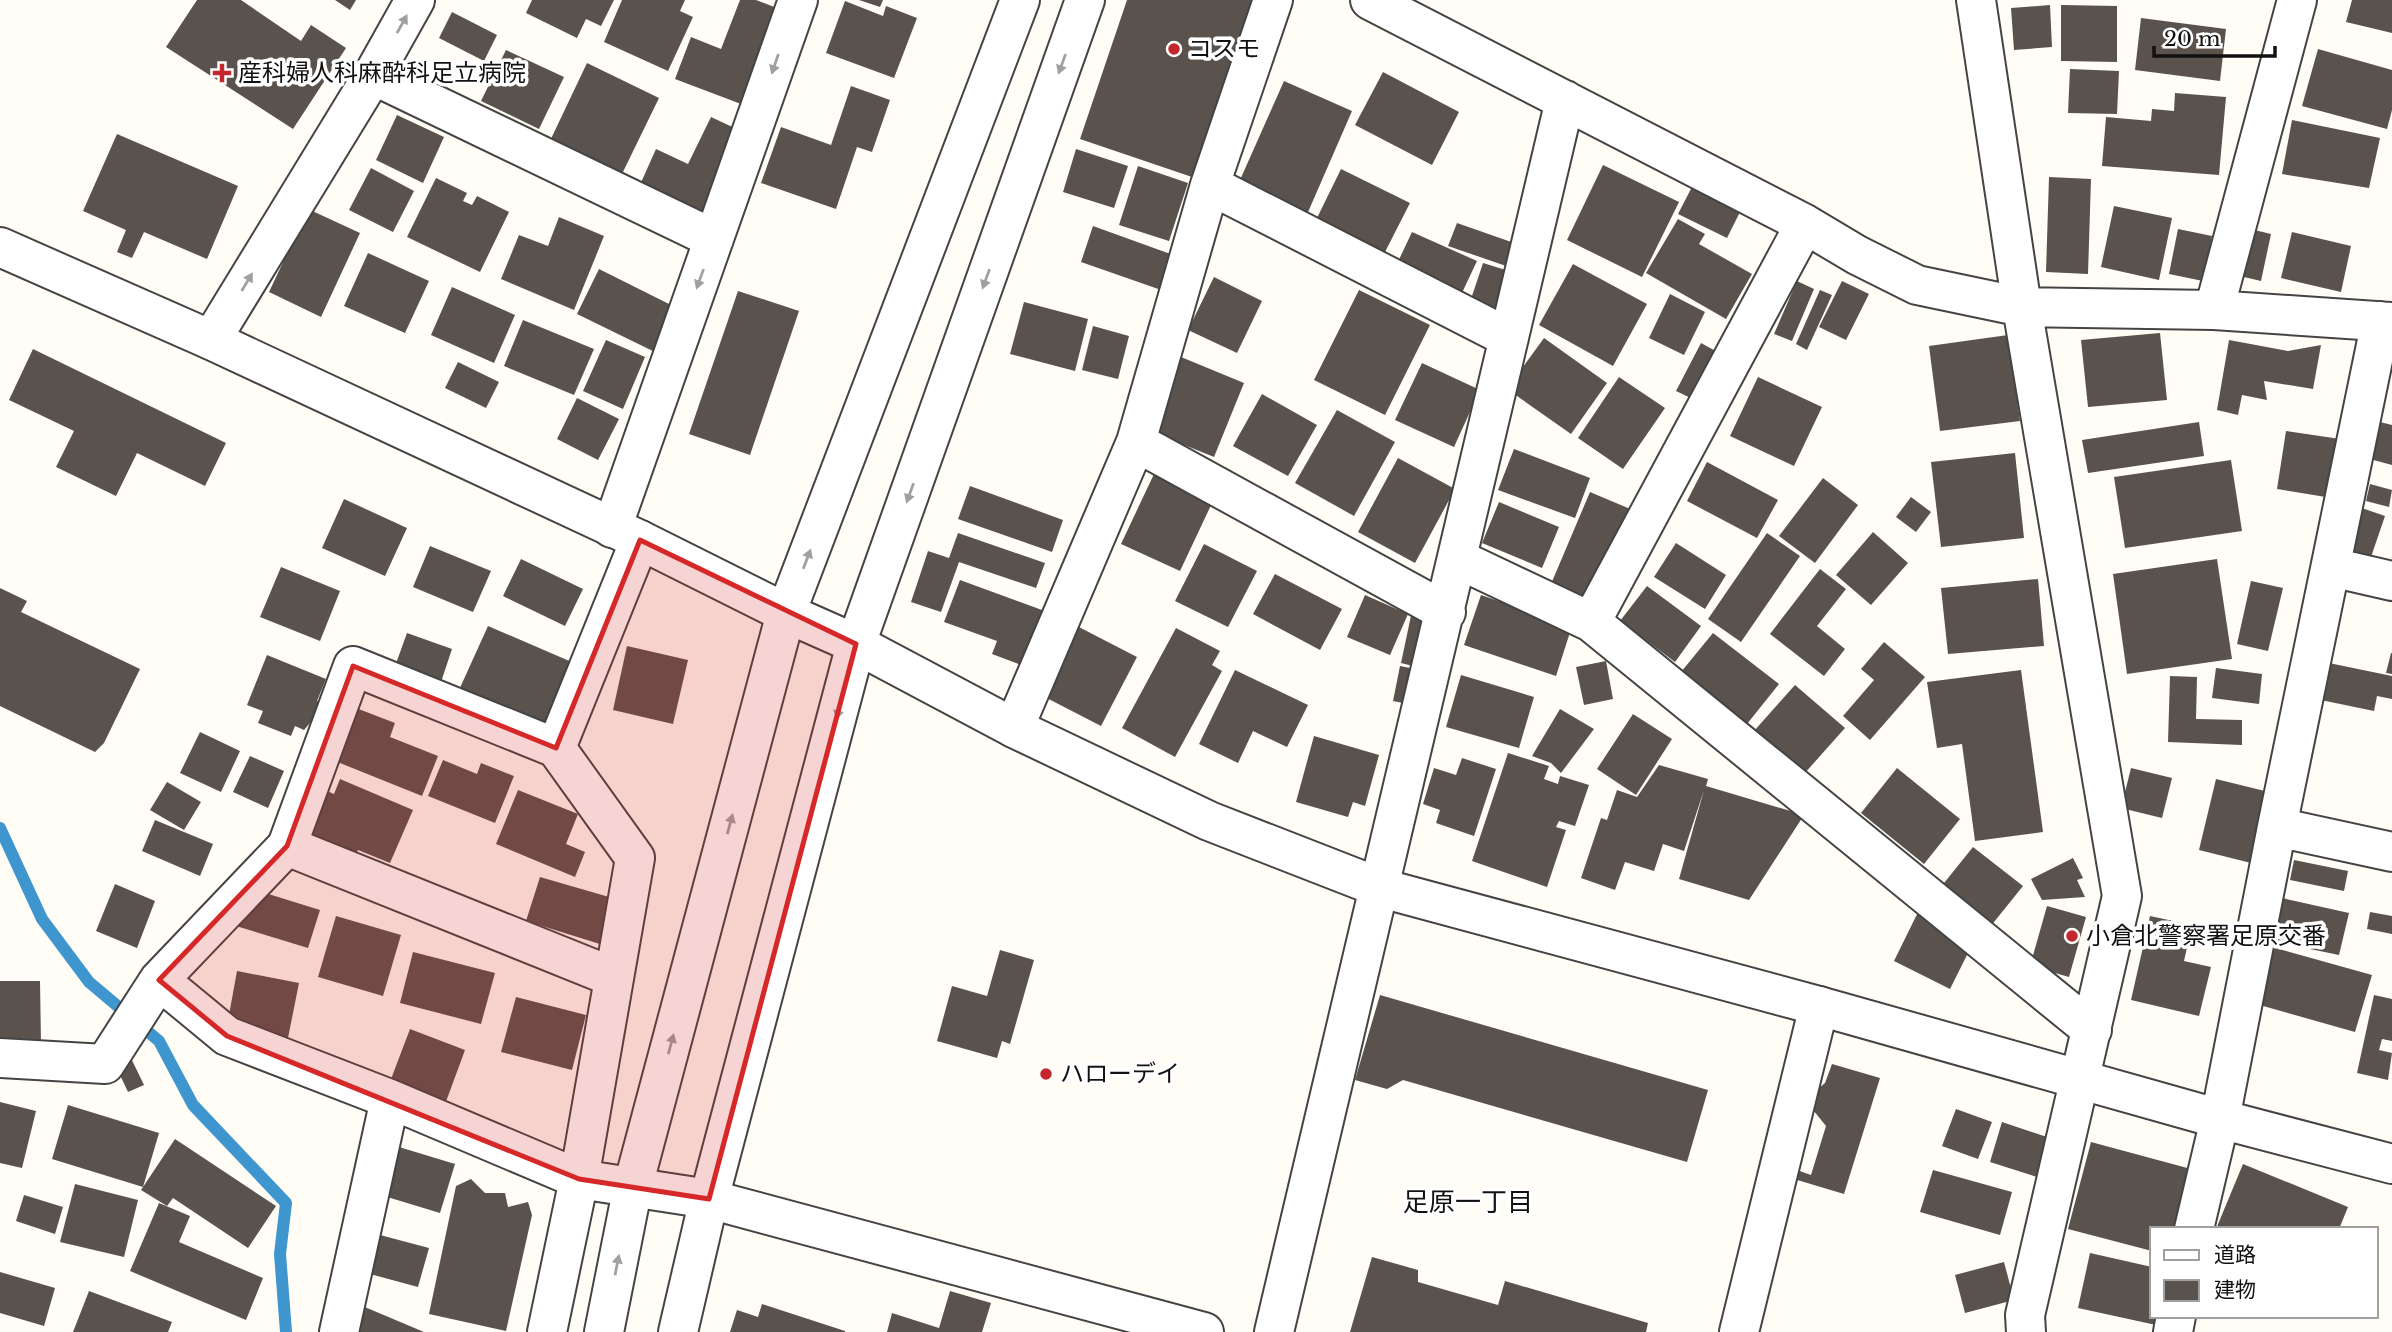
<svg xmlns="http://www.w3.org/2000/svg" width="2392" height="1332" font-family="'Libre Baskerville','Noto Sans JP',serif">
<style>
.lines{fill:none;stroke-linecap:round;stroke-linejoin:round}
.stream{stroke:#3f96cf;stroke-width:12}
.building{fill:#5a524d}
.minor-casing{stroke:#444;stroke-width:42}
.tertiary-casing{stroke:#444;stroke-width:42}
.minor{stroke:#fff;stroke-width:38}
.tertiary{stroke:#fff;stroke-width:38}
.oneway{fill:#a0a0a0}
.marked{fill:#d62828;fill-opacity:0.2;stroke:#d62828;stroke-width:5;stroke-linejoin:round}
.poi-dot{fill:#c4262e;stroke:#fff;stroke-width:2.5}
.labels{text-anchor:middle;stroke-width:7;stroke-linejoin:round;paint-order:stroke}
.poi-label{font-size:24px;fill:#111;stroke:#fff;text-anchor:start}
.neighbourhood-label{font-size:26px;fill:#111;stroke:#fff}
</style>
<rect width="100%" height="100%" fill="#fffdf5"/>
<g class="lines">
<path class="stream" d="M 0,828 L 42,919 L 89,982 L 159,1041 L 193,1105 L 286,1203 L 280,1254 L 286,1332"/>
</g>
<path class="building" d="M 197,0 L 241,0 L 301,41 L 311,25 L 346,48 L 293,129 L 166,47 Z
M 335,0 L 356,0 L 350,10 Z
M 532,0 L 614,0 L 601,26 L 586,19 L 577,38 L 526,13 Z
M 622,0 L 685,0 L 680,11 L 693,17 L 668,71 L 604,42 Z
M 740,0 L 756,0 L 777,8 L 741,104 L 675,79 L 691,37 L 721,49 Z
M 859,0 L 883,0 L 880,7 Z
M 1127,0 L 1252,0 L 1192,177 L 1080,139 Z
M 2352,0 L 2392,0 L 2392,33 L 2346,22 Z
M 845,1 L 883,16 L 886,6 L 917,18 L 894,78 L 826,53 Z
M 2050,5 L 2052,47 L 2014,50 L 2011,8 Z
M 2061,5 L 2117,6 L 2117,62 L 2061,61 Z
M 452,12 L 497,35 L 484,61 L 439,38 Z
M 2141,18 L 2226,29 L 2220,81 L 2135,70 Z
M 2318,49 L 2392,70 L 2392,110 L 2387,129 L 2302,106 Z
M 506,50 L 564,77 L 539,129 L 481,101 Z
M 587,63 L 659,98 L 620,178 L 549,143 Z
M 2070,69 L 2119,71 L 2117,114 L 2068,113 Z
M 1383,72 L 1459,112 L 1432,165 L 1355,125 Z
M 1284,81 L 1352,111 L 1305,219 L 1236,189 Z
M 851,86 L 890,100 L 872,152 L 857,147 L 836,209 L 761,183 L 781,127 L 831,145 Z
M 2175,93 L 2226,97 L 2219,175 L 2102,166 L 2106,117 L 2151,121 L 2152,109 L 2174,111 Z
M 397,115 L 444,137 L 423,183 L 376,160 Z
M 711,117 L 741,131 L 701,216 L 639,187 L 656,149 L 688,164 Z
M 2292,120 L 2380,138 L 2369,188 L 2282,174 Z
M 117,134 L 238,186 L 207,259 L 144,232 L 132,258 L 117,252 L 126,230 L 83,211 Z
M 1076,149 L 1128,166 L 1114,208 L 1063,192 Z
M 1603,165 L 1679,202 L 1642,277 L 1567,240 Z
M 1138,166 L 1188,183 L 1169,241 L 1119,225 Z
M 371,168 L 414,191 L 393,232 L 349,210 Z
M 1341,169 L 1410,203 L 1385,252 L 1317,218 Z
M 2049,177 L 2091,179 L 2088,274 L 2046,272 Z
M 436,178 L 467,193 L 463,201 L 472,205 L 477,196 L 509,212 L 480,272 L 407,237 Z
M 1694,183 L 1742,208 L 1727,238 L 1678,214 Z
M 2114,206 L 2172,218 L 2159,280 L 2101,267 Z
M 308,209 L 360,233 L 321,317 L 269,292 Z
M 559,217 L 604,236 L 574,310 L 501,279 L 519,235 L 548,246 Z
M 1678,219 L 1705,234 L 1699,244 L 1752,274 L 1726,319 L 1646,273 Z
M 1457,223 L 1517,244 L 1509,267 L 1448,246 Z
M 1093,226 L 1176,256 L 1164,291 L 1081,262 Z
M 2242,227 L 2271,234 L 2261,281 L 2231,274 Z
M 2178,229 L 2212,236 L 2203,281 L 2169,274 Z
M 1412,232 L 1477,261 L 1461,295 L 1396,266 Z
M 2292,232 L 2351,246 L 2341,292 L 2281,278 Z
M 368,253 L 429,281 L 405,333 L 344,306 Z
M 1483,263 L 1509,271 L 1495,314 L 1469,305 Z
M 1573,264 L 1647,304 L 1613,366 L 1539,325 Z
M 599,269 L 685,312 L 663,356 L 577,314 Z
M 1214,277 L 1262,301 L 1237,353 L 1188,330 Z
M 1797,281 L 1814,289 L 1792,341 L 1774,334 Z
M 1842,281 L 1869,294 L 1846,340 L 1819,327 Z
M 452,287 L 515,315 L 494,363 L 431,335 Z
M 1359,290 L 1430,325 L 1385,415 L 1314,380 Z
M 1820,290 L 1832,295 L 1807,350 L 1796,344 Z
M 738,291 L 799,311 L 750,455 L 689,434 Z
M 1670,294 L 1705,312 L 1684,355 L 1649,338 Z
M 1024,302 L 1088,319 L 1075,371 L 1010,354 Z
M 523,320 L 594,349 L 574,395 L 504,366 Z
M 1093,326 L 1129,336 L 1118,379 L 1082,370 Z
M 2160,333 L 2167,400 L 2088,407 L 2081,340 Z
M 2008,335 L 2020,421 L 1940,431 L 1929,346 Z
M 1544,338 L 1607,383 L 1571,434 L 1507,389 Z
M 606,340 L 645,357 L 623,409 L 583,391 Z
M 2229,340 L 2288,351 L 2321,345 L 2313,389 L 2264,381 L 2267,400 L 2242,395 L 2238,415 L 2217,410 Z
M 1701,343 L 1723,355 L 1699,402 L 1676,391 Z
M 33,349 L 226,443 L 205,486 L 137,453 L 116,496 L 56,467 L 74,431 L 9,400 Z
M 1181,357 L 1244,383 L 1214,457 L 1150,431 Z
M 458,362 L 499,382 L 486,408 L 445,388 Z
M 1422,363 L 1480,390 L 1454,447 L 1395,420 Z
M 1619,377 L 1665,408 L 1623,469 L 1578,438 Z
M 1758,377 L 1822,407 L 1794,466 L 1730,436 Z
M 1262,394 L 1317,425 L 1288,476 L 1233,446 Z
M 577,398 L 619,419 L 598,460 L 557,439 Z
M 1337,410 L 1395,442 L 1354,516 L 1295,483 Z
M 2376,421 L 2392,425 L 2392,465 L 2366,458 Z
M 2199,422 L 2204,456 L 2088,473 L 2082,440 Z
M 2286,431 L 2347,440 L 2338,499 L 2277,489 Z
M 1514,449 L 1590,478 L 1575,518 L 1498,490 Z
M 2015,453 L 2024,538 L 1941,547 L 1931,462 Z
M 1398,458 L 1455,489 L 1415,563 L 1358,532 Z
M 2231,460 L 2242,531 L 2125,548 L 2114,477 Z
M 1707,462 L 1778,500 L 1757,538 L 1687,501 Z
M 1154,474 L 1213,501 L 1180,571 L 1121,544 Z
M 1823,478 L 1858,505 L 1815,563 L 1779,536 Z
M 2370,484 L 2392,490 L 2389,507 L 2366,501 Z
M 970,486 L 1063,520 L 1052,552 L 958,519 Z
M 1590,492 L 1635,511 L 1596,603 L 1551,584 Z
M 1911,497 L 1931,512 L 1916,532 L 1896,517 Z
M 344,499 L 407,528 L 385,576 L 322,548 Z
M 1499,502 L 1559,527 L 1542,568 L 1482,543 Z
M 2356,506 L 2385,516 L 2371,557 L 2342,547 Z
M 1873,532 L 1908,563 L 1871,605 L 1836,575 Z
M 958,533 L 1045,563 L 1036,588 L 959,562 L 941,612 L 911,602 L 928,551 L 949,558 Z
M 1767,533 L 1800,556 L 1741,642 L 1708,619 Z
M 1676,543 L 1726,575 L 1705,609 L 1654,577 Z
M 1204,544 L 1257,571 L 1228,627 L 1175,601 Z
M 430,546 L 491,571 L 473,612 L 413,587 Z
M 521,559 L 583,589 L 565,626 L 503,596 Z
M 2217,559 L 2232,659 L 2127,674 L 2113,574 Z
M 281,567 L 340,591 L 320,641 L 260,617 Z
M 1820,569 L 1846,589 L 1817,626 L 1845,649 L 1824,676 L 1770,634 Z
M 1275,574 L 1342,609 L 1320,650 L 1253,614 Z
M 2038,579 L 2044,646 L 1948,654 L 1941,588 Z
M 960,580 L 1053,614 L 1032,669 L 992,654 L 997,641 L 944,622 Z
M 2251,581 L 2283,588 L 2268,651 L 2237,644 Z
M 1647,586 L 1701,626 L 1675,662 L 1620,621 Z
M 0,588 L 27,601 L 21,612 L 140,669 L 104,743 L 95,752 L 0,706 Z
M 1365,595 L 1408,614 L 1390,655 L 1347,637 Z
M 1481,595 L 1572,626 L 1556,676 L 1464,645 Z
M 1412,611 L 1427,614 L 1425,669 L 1401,663 Z
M 1073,624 L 1137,657 L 1101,726 L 1037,693 Z
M 488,626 L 574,663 L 546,729 L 459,690 Z
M 1176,628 L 1220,651 L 1212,665 L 1222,671 L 1175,757 L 1122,728 Z
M 407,633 L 452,649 L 440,685 L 394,669 Z
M 1713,633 L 1779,684 L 1747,724 L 1681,672 Z
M 1884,642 L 1925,677 L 1870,740 L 1843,716 L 1874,680 L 1861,669 Z
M 627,646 L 688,660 L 673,724 L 613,710 Z
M 2391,653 L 2392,653 L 2392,674 L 2386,673 Z
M 267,655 L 326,679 L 317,701 L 326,705 L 317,726 L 310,723 L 304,730 L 295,726 L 291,736 L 258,723 L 263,711 L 247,705 Z
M 1606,661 L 1613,699 L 1584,705 L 1576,667 Z
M 2324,662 L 2392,676 L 2392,699 L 2377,696 L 2374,711 L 2316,699 Z
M 1400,666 L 1420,670 L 1413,705 L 1393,701 Z
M 2216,668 L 2262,674 L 2259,704 L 2212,698 Z
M 1235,670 L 1308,705 L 1287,747 L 1253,731 L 1238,763 L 1199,744 Z
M 2021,670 L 2043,832 L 1975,841 L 1962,744 L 1937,748 L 1927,682 Z
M 1461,675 L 1534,697 L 1519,748 L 1446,727 Z
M 2170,676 L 2197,677 L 2196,719 L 2242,720 L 2242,745 L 2168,742 Z
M 1795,685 L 1845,728 L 1804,774 L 1754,731 Z
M 356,708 L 395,723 L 390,737 L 438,756 L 422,796 L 335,761 Z
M 1560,709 L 1594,729 L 1561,773 L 1551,763 L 1532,756 Z
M 1633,714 L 1672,739 L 1636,795 L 1597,769 Z
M 200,732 L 240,751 L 221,792 L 180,773 Z
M 1314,736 L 1379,755 L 1365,806 L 1353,802 L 1348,817 L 1296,802 Z
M 1508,753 L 1549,766 L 1544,779 L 1558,784 L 1560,776 L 1589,785 L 1575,826 L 1559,821 L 1556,827 L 1566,830 L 1547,887 L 1472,861 Z
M 250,756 L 284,771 L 268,808 L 233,792 Z
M 1462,758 L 1496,769 L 1474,836 L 1436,823 L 1440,810 L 1423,804 L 1434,768 L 1456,775 Z
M 443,760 L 477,774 L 481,763 L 514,776 L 495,823 L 428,796 Z
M 1659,765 L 1708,779 L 1706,786 L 1804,815 L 1749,900 L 1679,879 L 1704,790 L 1684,851 L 1663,844 L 1654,871 L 1625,862 L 1615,890 L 1581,878 L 1601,818 L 1607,820 L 1617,790 L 1637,797 Z
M 1897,768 L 1960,819 L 1924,864 L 1861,813 Z
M 2131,768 L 2172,778 L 2162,818 L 2121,808 Z
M 340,779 L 413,810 L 390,863 L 358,850 L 351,865 L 297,842 L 320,788 L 334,794 Z
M 2216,779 L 2277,794 L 2259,865 L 2199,850 Z
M 167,782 L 201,802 L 184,830 L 150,810 Z
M 518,790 L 578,814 L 566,844 L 585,852 L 575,877 L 496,844 Z
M 155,820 L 213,844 L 200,876 L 142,851 Z
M 1973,847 L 2023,886 L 1990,927 L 1940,888 Z
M 2073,858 L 2083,878 L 2077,880 L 2085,897 L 2042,900 L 2031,879 Z
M 2294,860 L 2348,871 L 2344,891 L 2290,880 Z
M 540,877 L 616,899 L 603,945 L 526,921 Z
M 115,884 L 155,901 L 137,948 L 96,931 Z
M 249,888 L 320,910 L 308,948 L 236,926 Z
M 2282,898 L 2349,913 L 2339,955 L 2272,941 Z
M 1923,902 L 1974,941 L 1950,989 L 1894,961 Z
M 2047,906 L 2086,917 L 2069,977 L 2030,966 Z
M 2370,912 L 2392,916 L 2392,934 L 2367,929 Z
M 336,916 L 401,935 L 383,996 L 318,977 Z
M 2150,916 L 2192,925 L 2184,961 L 2211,967 L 2199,1016 L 2131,1000 Z
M 2265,945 L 2372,975 L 2355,1032 L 2249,1002 Z
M 1000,950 L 1034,960 L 1010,1044 L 1002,1041 L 997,1058 L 937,1041 L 952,986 L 987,996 Z
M 413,952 L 495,973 L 481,1024 L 400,1003 Z
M 237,971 L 299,983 L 288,1038 L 227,1026 Z
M 0,981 L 40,981 L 41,1044 L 0,1044 Z
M 1380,995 L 1708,1090 L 1687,1162 L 1403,1080 L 1387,1089 L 1355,1080 Z
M 2374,995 L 2392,999 L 2392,1041 L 2382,1039 L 2379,1050 L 2392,1053 L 2388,1080 L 2357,1073 Z
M 516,997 L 586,1015 L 572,1070 L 501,1052 Z
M 410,1029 L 465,1050 L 444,1107 L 388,1087 Z
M 129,1054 L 144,1085 L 128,1092 L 114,1062 Z
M 1832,1064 L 1880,1078 L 1844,1194 L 1794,1179 L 1797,1170 L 1811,1175 L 1826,1126 L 1805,1100 L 1825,1083 Z
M 0,1102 L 36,1111 L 22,1168 L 0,1163 Z
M 68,1105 L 159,1133 L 143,1187 L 52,1159 Z
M 1956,1109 L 1992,1122 L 1978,1159 L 1942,1146 Z
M 2002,1122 L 2050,1138 L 2037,1177 L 1990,1162 Z
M 175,1139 L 276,1206 L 248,1248 L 173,1198 L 167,1206 L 141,1190 Z
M 2091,1142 L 2191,1169 L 2175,1229 L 2152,1229 L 2152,1251 L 2068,1229 Z
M 399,1147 L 455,1164 L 440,1213 L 384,1196 Z
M 2243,1164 L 2348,1207 L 2339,1229 L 2216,1229 Z
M 1933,1170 L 2012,1192 L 2000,1235 L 1920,1212 Z
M 471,1179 L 485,1193 L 505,1193 L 508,1207 L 528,1202 L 532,1215 L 506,1331 L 429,1314 L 456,1186 Z
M 75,1184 L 138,1200 L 124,1257 L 60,1242 Z
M 24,1195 L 63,1207 L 55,1234 L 16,1221 Z
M 159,1203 L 190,1216 L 179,1242 L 263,1278 L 246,1320 L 130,1271 Z
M 380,1235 L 429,1248 L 418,1287 L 370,1274 Z
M 2090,1253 L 2152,1267 L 2152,1316 L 2158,1316 L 2156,1325 L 2078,1308 Z
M 1372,1257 L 1418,1270 L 1418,1282 L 1498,1305 L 1505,1281 L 1648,1323 L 1646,1332 L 1350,1332 Z
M 2004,1262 L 2014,1300 L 1965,1313 L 1955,1275 Z
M 0,1272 L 55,1288 L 44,1326 L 0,1313 Z
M 89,1291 L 172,1322 L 168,1332 L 73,1332 Z
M 950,1291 L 991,1303 L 982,1332 L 887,1332 L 892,1313 L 939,1328 Z
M 762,1304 L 845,1331 L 845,1332 L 730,1332 L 737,1310 L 758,1317 Z
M 360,1305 L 424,1332 L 350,1332 Z"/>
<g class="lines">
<defs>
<path id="minor" d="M 1370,0 L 1805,224 L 1857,255 L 1917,285 L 2022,307 L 2214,310 L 2392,322
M 1976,0 L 2022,307 L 2122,896 L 2025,1315 L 2026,1332
M 373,75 L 714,239
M 1210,185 L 1509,338
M 2214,310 L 2297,0
M 211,340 L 373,75 L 415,0
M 1136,442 L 1446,612
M 612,528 L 798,0
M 1458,559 L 1591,622 L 2092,1030
M 2331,567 L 2392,581
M 1591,622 L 1805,224
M 1014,728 L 1136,442 L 1210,185 L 1273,0
M 2277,827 L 2392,852
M 287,846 L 613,977
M 159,980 L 227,1036 L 390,1099 L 579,1179 L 709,1199 L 1204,1332
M 0,1058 L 105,1064 L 159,980 L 287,846 L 353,666 L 556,748 L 640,540
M 2194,1229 L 2220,1119 L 2277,827 L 2381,321
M 339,1332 L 390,1099
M 547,1332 L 579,1179 L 635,858 L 556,748
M 1274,1332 L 1565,100
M 1739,1332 L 1819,1006
M 2173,1332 L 2176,1316"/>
<path id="tertiary" d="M 0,247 L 211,340 L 640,540 L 786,613 L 856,644 L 1014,728 L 1209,821 L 1381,888 L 1819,1006 L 2220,1119 L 2392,1164
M 604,1332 L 633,1186 L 786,613 L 1020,0
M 678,1332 L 709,1199 L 856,644 L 1085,0"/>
</defs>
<use href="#minor" class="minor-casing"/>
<use href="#tertiary" class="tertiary-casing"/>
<use href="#minor" class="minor"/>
<use href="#tertiary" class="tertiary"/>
</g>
<defs><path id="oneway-solid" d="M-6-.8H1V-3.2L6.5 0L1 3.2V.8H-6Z" transform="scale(1.75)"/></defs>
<g class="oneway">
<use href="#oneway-solid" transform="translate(402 24) rotate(-61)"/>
<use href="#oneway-solid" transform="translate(775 64) rotate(109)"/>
<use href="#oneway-solid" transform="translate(1062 64) rotate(110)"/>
<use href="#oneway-solid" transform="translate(700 279) rotate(110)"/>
<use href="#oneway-solid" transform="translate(986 279) rotate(110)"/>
<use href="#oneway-solid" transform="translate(247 282) rotate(-59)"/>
<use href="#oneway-solid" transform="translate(910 493) rotate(110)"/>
<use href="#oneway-solid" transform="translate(807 559) rotate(-69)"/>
<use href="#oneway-solid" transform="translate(839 709) rotate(105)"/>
<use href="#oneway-solid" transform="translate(730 824) rotate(-75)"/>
<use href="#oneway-solid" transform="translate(671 1044) rotate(-75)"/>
<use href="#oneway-solid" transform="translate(617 1265) rotate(-79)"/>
</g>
<path class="marked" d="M 640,540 L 856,644 L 709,1199 L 579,1179 L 227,1036 L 159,980 L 287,846 L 353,666 L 556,748 Z"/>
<g class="poi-dot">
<circle cx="1174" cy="49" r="7"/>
<path d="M218.5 62.5h7v7h7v7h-7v7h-7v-7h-7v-7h7z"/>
<circle cx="2072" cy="936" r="7"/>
<circle cx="1046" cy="1074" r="7"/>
</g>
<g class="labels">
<g class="poi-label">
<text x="1188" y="57">コスモ</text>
<text x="238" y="81">産科婦人科麻酔科足立病院</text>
<text x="2086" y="944">小倉北警察署足原交番</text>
<text x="1060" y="1082">ハローデイ</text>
</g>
<g class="neighbourhood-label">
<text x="1468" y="1211">足原一丁目</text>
</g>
</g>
<rect x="2150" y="1227" width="228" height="91" fill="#ffffff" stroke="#a0a0a0" stroke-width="2"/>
<rect x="2164" y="1250" width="35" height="10" fill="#ffffff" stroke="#a0a0a0" stroke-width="2"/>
<text x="2214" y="1262" font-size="21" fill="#111111">道路</text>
<rect x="2164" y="1280" width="35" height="21" fill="#5a524d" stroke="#a0a0a0" stroke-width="2"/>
<text x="2214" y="1297" font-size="21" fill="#111111">建物</text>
<path d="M2154 46v10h121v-10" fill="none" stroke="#111111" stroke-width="3.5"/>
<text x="2164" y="46" font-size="21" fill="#111111" stroke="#ffffff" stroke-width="5" paint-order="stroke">20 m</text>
</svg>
